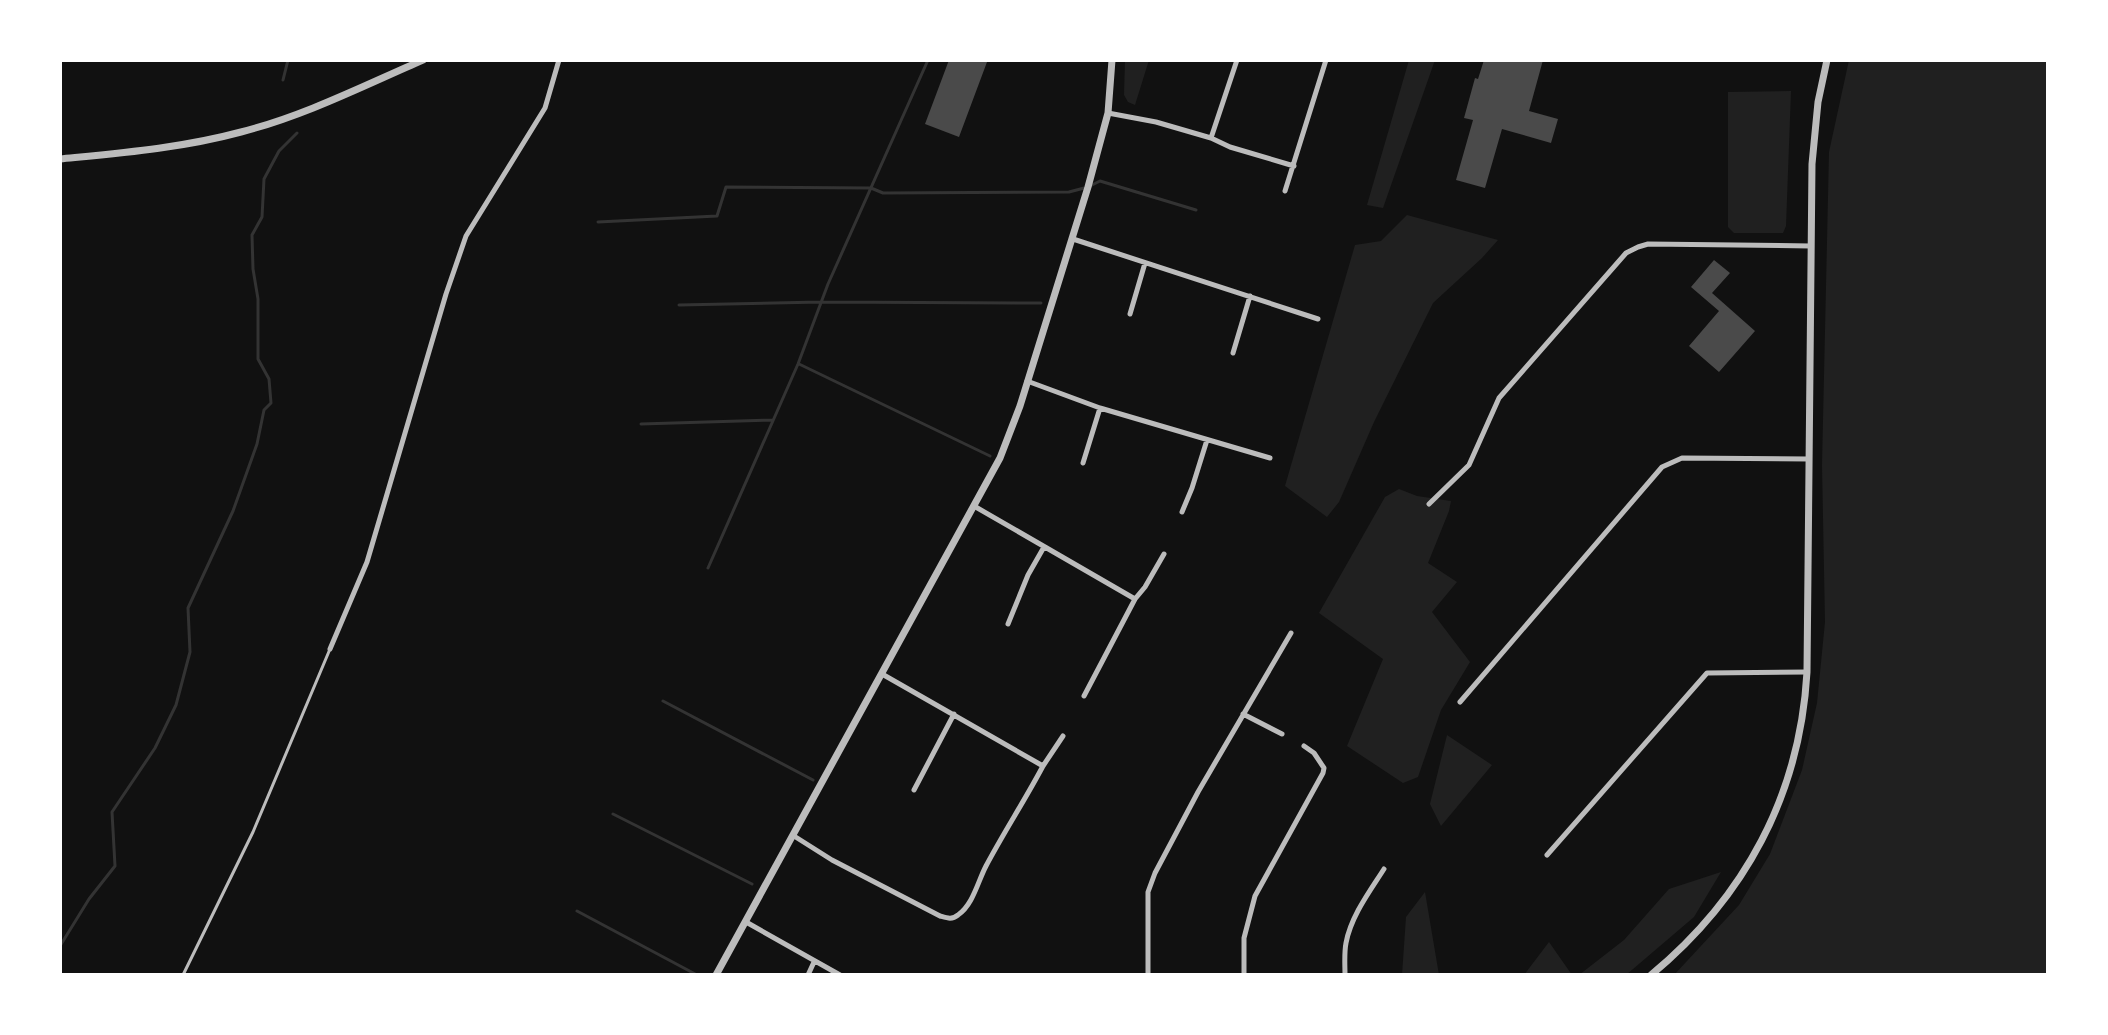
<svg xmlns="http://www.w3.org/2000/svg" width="2108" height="1035" font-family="'Public Sans',sans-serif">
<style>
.green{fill:#202020}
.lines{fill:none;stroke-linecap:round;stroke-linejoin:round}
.stream{stroke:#333;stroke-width:3}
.building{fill:#4a4a4a}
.service{stroke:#bcbcbc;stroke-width:3}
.minor{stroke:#bcbcbc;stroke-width:5}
.tertiary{stroke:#bcbcbc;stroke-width:7}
</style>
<rect width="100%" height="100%" fill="#111"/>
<path class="green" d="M 1125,60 L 1149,60 L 1135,105 L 1128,102 L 1124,95 Z
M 1409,60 L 1435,60 L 1383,208 L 1367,205 Z
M 1849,60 L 2048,60 L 2048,975 L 1674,975 L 1739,905 L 1770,854 L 1802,770 L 1817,703 L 1825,622 L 1822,465 L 1829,152 Z
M 1791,91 L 1786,226 L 1783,233 L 1734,233 L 1728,227 L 1728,92 Z
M 1407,215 L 1498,240 L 1482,258 L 1433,303 L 1374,422 L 1339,502 L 1327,517 L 1285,486 L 1355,245 L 1381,241 Z
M 1399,489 L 1417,496 L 1451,501 L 1449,511 L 1428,563 L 1457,582 L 1432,612 L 1470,662 L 1441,710 L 1418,777 L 1403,783 L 1347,746 L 1383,659 L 1319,613 L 1385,497 Z
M 1447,735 L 1492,765 L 1441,826 L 1430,804 Z
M 1721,872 L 1694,917 L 1626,975 L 1579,975 L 1624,940 L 1669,889 Z
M 1425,892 L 1439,975 L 1402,975 L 1406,917 Z
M 1549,942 L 1572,975 L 1524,975 Z"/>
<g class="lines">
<path class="stream" d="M 283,80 L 288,60
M 598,222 L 717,216 L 726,187 L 871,188 L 883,193 L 1069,192 L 1088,187 L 1100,181 L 1196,210
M 679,305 L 821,302 L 1041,303
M 799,364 L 990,456
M 641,424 L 773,420
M 708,568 L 798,364 L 828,284 L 928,60
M 663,701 L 813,780
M 613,814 L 752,884
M 577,911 L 697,975
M 60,946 L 89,899 L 115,866 L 112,812 L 155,748 L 176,705 L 190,652 L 188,608 L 233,511 L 257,444 L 264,410 L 271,403 L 269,379 L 258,359 L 258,299 L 253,269 L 252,235 L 262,217 L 264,179 L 279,151 L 297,133"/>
</g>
<path class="building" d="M 949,60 L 987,62 L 959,137 L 925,124 Z
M 1484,60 L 1543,60 L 1529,111 L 1558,119 L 1551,143 L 1502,129 L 1485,188 L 1456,180 L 1473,120 L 1464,118 L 1475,78 L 1478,79 Z
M 1714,260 L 1730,273 L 1712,293 L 1755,331 L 1719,372 L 1689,346 L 1719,311 L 1691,287 Z"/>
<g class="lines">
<path class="service" d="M 183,975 L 253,832 L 330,649"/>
<path class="minor" d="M 1108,113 L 1156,122 L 1211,138 L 1230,147 L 1294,166
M 1211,138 L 1237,60
M 1285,191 L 1326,60
M 1073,239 L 1318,319
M 1130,314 L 1145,263
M 1233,353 L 1250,296
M 1027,381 L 1100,408 L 1270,458
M 1083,463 L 1100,408
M 1429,504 L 1469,465 L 1499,398 L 1626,253 L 1638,247 L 1648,244 L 1811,246
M 974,506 L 1135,599
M 1182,512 L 1192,488 L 1207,440
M 1008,624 L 1028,575 L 1044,547
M 330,649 L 367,562 L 446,294 L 466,236 L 545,108 L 559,60
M 1084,696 L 1135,599 L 1145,587 L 1164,554
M 1460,702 L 1662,467 L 1682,458 L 1809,459
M 1243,714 L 1282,734
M 1043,766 L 1063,736
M 914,790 L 954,714
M 794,836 L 832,860 L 940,916 C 947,918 952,920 958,915 C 973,905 978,881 986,866 C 1004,832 1025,800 1043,766 L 882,674
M 1547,855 L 1707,673 L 1807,672
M 746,922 L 840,975
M 808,975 L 814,962
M 1148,975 L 1148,892 L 1155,873 L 1198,792 L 1291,633
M 1244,975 L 1244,938 L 1255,896 L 1323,773 L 1324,768 L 1314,753 L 1304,746
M 1345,975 C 1345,965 1344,953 1346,943 C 1351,916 1370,891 1384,869"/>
<path class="tertiary" d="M 60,159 C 121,153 182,148 241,132 C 304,116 363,86 423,60
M 716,975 L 1000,458 L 1020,406 L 1088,187 L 1108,113 L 1112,60
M 1651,975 C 1745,897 1800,795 1807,672 L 1812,164 L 1818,102 L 1827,60"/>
</g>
<rect width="2108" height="1035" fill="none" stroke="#ffffff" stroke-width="124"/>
</svg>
